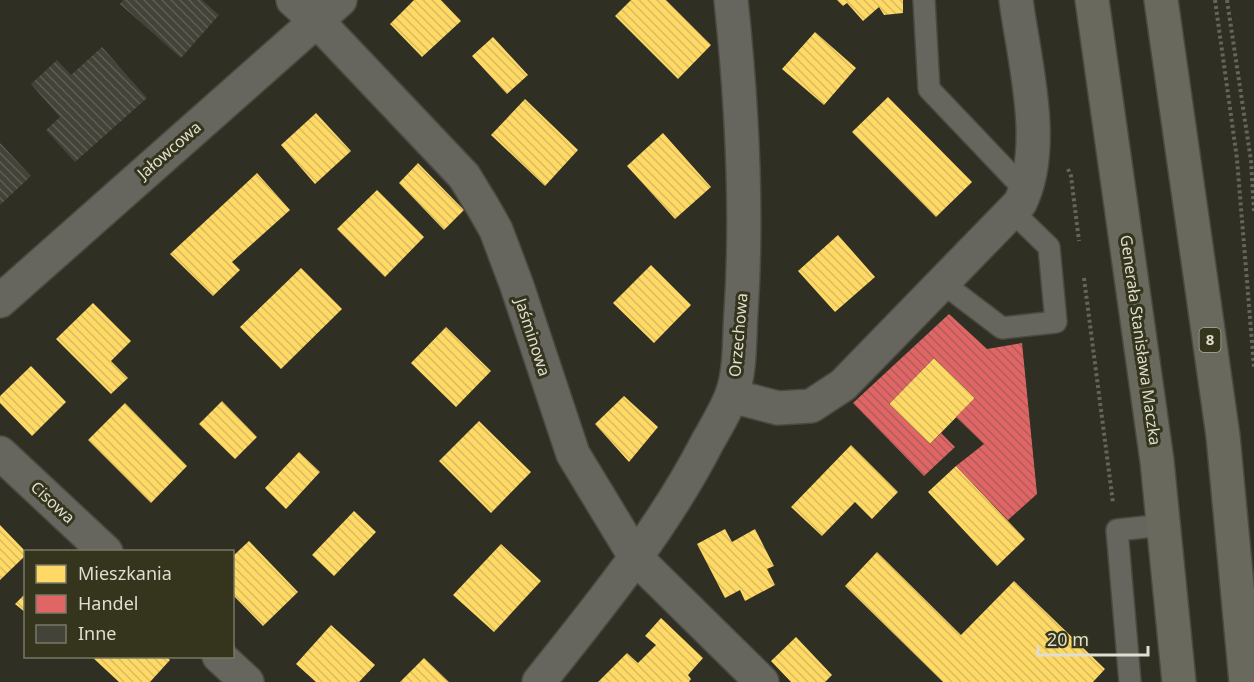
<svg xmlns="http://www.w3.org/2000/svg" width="1254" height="682" font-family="'Noto Sans',sans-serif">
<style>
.homes{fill:url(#homes-back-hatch)}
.shops{fill:url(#shops-back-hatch)}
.building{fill:url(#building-back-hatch)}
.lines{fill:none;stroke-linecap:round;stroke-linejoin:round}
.service-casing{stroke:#4a4a40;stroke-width:24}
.minor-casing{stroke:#4a4a40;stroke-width:36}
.trunk-casing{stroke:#4a4a40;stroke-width:36}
.path{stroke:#65655e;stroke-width:4;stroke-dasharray:3 3;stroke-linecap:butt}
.service{stroke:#66665f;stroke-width:21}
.minor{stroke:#66665f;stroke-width:33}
.trunk{stroke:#69695e;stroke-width:33}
.labels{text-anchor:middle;stroke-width:6;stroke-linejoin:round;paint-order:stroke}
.shield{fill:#35341d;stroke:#acac9b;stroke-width:1.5}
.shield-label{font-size:15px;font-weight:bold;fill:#dfdfd1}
.street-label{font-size:16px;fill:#dfdfd1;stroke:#35341d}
</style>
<defs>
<pattern id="homes-back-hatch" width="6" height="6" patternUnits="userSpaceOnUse" patternTransform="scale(1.5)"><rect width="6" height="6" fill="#ffd966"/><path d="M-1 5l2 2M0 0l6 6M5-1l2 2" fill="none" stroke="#d9bb5e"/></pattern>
<pattern id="shops-back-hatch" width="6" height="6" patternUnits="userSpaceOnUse" patternTransform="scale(1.5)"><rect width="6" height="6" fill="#e06666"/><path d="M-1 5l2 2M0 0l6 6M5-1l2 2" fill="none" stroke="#b15c5a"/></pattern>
<pattern id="building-back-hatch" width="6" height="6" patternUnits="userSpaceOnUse" patternTransform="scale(1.5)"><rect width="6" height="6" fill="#434339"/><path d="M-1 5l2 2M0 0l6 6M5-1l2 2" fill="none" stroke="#5e5e55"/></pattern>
</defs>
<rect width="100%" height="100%" fill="#2f2f23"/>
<path class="homes" d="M 414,0 L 441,0 L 461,21 L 422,57 L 390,24 Z
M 631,0 L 666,0 L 711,45 L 678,79 L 615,16 Z
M 837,0 L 903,0 L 903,13 L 884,15 L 879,7 L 863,21 L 847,3 L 843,6 Z
M 815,32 L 856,68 L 824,105 L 782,69 Z
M 493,37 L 528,75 L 507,94 L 472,56 Z
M 888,97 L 972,182 L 936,217 L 852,132 Z
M 525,99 L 578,150 L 545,186 L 491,135 Z
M 316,113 L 351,151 L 315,184 L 281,145 Z
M 663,133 L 711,187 L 675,219 L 627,166 Z
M 418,163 L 464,210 L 444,230 L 399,183 Z
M 257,173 L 290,210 L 232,262 L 240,270 L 213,296 L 170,254 Z
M 377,190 L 424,237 L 385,277 L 337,229 Z
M 838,235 L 875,277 L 835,312 L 798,271 Z
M 651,265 L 691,305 L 654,343 L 613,303 Z
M 301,268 L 342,309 L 281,369 L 240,327 Z
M 93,303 L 131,341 L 111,361 L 128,378 L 111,394 L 56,339 Z
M 446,327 L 491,371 L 456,407 L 411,363 Z
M 934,358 L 975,398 L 930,444 L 889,404 Z
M 31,366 L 66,402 L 32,436 L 0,403 L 0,396 Z
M 624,396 L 658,427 L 629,462 L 595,424 Z
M 222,401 L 257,437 L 235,459 L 199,424 Z
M 125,403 L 187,466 L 151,503 L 88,440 Z
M 479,421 L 531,472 L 491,513 L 439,461 Z
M 851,445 L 898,492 L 872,519 L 855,502 L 822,536 L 791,507 Z
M 299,452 L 320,472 L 286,509 L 265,488 Z
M 956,466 L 1025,539 L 997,566 L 928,492 Z
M 354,511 L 376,532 L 334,576 L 312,555 Z
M 0,525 L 26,552 L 26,555 L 0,580 Z
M 725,529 L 732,542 L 755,529 L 774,566 L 767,569 L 775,585 L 745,601 L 740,590 L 725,598 L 697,544 Z
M 249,541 L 298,592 L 263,626 L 232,594 L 232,557 Z
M 501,544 L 541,581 L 494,632 L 453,595 Z
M 877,552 L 961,635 L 1014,581 L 1105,669 L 1093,682 L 943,682 L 845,586 Z
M 26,593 L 26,613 L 15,604 Z
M 661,618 L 703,658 L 688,675 L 691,679 L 689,682 L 598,682 L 627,653 L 638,663 L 656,645 L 645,636 Z
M 331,625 L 375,665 L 359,682 L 316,682 L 296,664 Z
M 796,637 L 832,675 L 825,682 L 791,682 L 771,661 Z
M 91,656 L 166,656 L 170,660 L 150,682 L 119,682 Z
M 424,658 L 449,682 L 400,682 Z"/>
<path class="shops" d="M 949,314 L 987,349 L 1022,343 L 1037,494 L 1008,520 L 956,466 L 984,444 L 956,417 L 975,398 L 934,358 L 889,404 L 930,444 L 941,433 L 955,447 L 924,476 L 853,403 Z"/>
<path class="building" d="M 123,0 L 202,0 L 219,15 L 181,58 L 120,4 Z
M 102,47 L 147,98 L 75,162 L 46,130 L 60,117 L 31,84 L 57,60 L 71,75 Z
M 0,143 L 31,176 L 0,205 Z"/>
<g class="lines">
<defs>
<path id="service" d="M 924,0 L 929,89 L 1026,191
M 944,284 L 1002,328 L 1056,322 L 1049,247 L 1013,212
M 1130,682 L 1117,530 L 1164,525"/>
<path id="minor" d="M 293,0 L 318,22 L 464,176 L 483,207 L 496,230 L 517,286 L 573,454 L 636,558 L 762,682
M 0,301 L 340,0
M 732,396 L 778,408 L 811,406 L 843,385 L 1020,203 C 1048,146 1024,61 1016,0
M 0,453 L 106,552
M 219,656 L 247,682
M 539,682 C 600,605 663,529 708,441 C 716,427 725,412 731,397 C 741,372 739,339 741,312 C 748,207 742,104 731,0"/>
<path id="trunk" d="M 1092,0 L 1157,461 L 1179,682
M 1161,0 L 1223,436 L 1246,682"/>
</defs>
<use href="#service" class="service-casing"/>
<use href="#minor" class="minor-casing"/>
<use href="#trunk" class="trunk-casing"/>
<path class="path" d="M 1215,0 L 1237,159 L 1254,367
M 1227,0 L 1251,161 L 1254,211
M 1068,169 L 1071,176 L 1079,241
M 1084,278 L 1113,503"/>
<use href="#service" class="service"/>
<use href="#minor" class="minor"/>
<use href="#trunk" class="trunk"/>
</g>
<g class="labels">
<rect class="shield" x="1199.5" y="328" width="21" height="24" rx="4.5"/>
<g class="shield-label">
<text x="1210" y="345">8</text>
</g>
<g class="street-label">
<text transform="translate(169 150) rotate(-41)" y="6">Jałowcowa</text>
<text transform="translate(738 335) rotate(-85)" y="6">Orzechowa</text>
<text transform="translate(533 337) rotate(72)" y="6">Jaśminowa</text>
<text transform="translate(1141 340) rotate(82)" y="6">Generała Stanisława Maczka</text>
<text transform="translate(53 502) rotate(43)" y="6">Cisowa</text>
</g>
</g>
<rect x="24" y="550" width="210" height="108" fill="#35341d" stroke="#797865" stroke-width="1.5"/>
<rect x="36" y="565" width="30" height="18" fill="#ffd966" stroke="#797865" stroke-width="1.5"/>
<text x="78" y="580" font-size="18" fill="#dfdfd1">Mieszkania</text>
<rect x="36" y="595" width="30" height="18" fill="#e06666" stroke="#797865" stroke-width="1.5"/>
<text x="78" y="610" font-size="18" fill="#dfdfd1">Handel</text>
<rect x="36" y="625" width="30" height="18" fill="#434339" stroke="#797865" stroke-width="1.5"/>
<text x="78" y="640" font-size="18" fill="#dfdfd1">Inne</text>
<path d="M1038 646v9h110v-9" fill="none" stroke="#dfdfd1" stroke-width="3"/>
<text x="1047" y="646" font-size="18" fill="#dfdfd1" stroke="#35341d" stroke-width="4.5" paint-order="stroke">20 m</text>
</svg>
